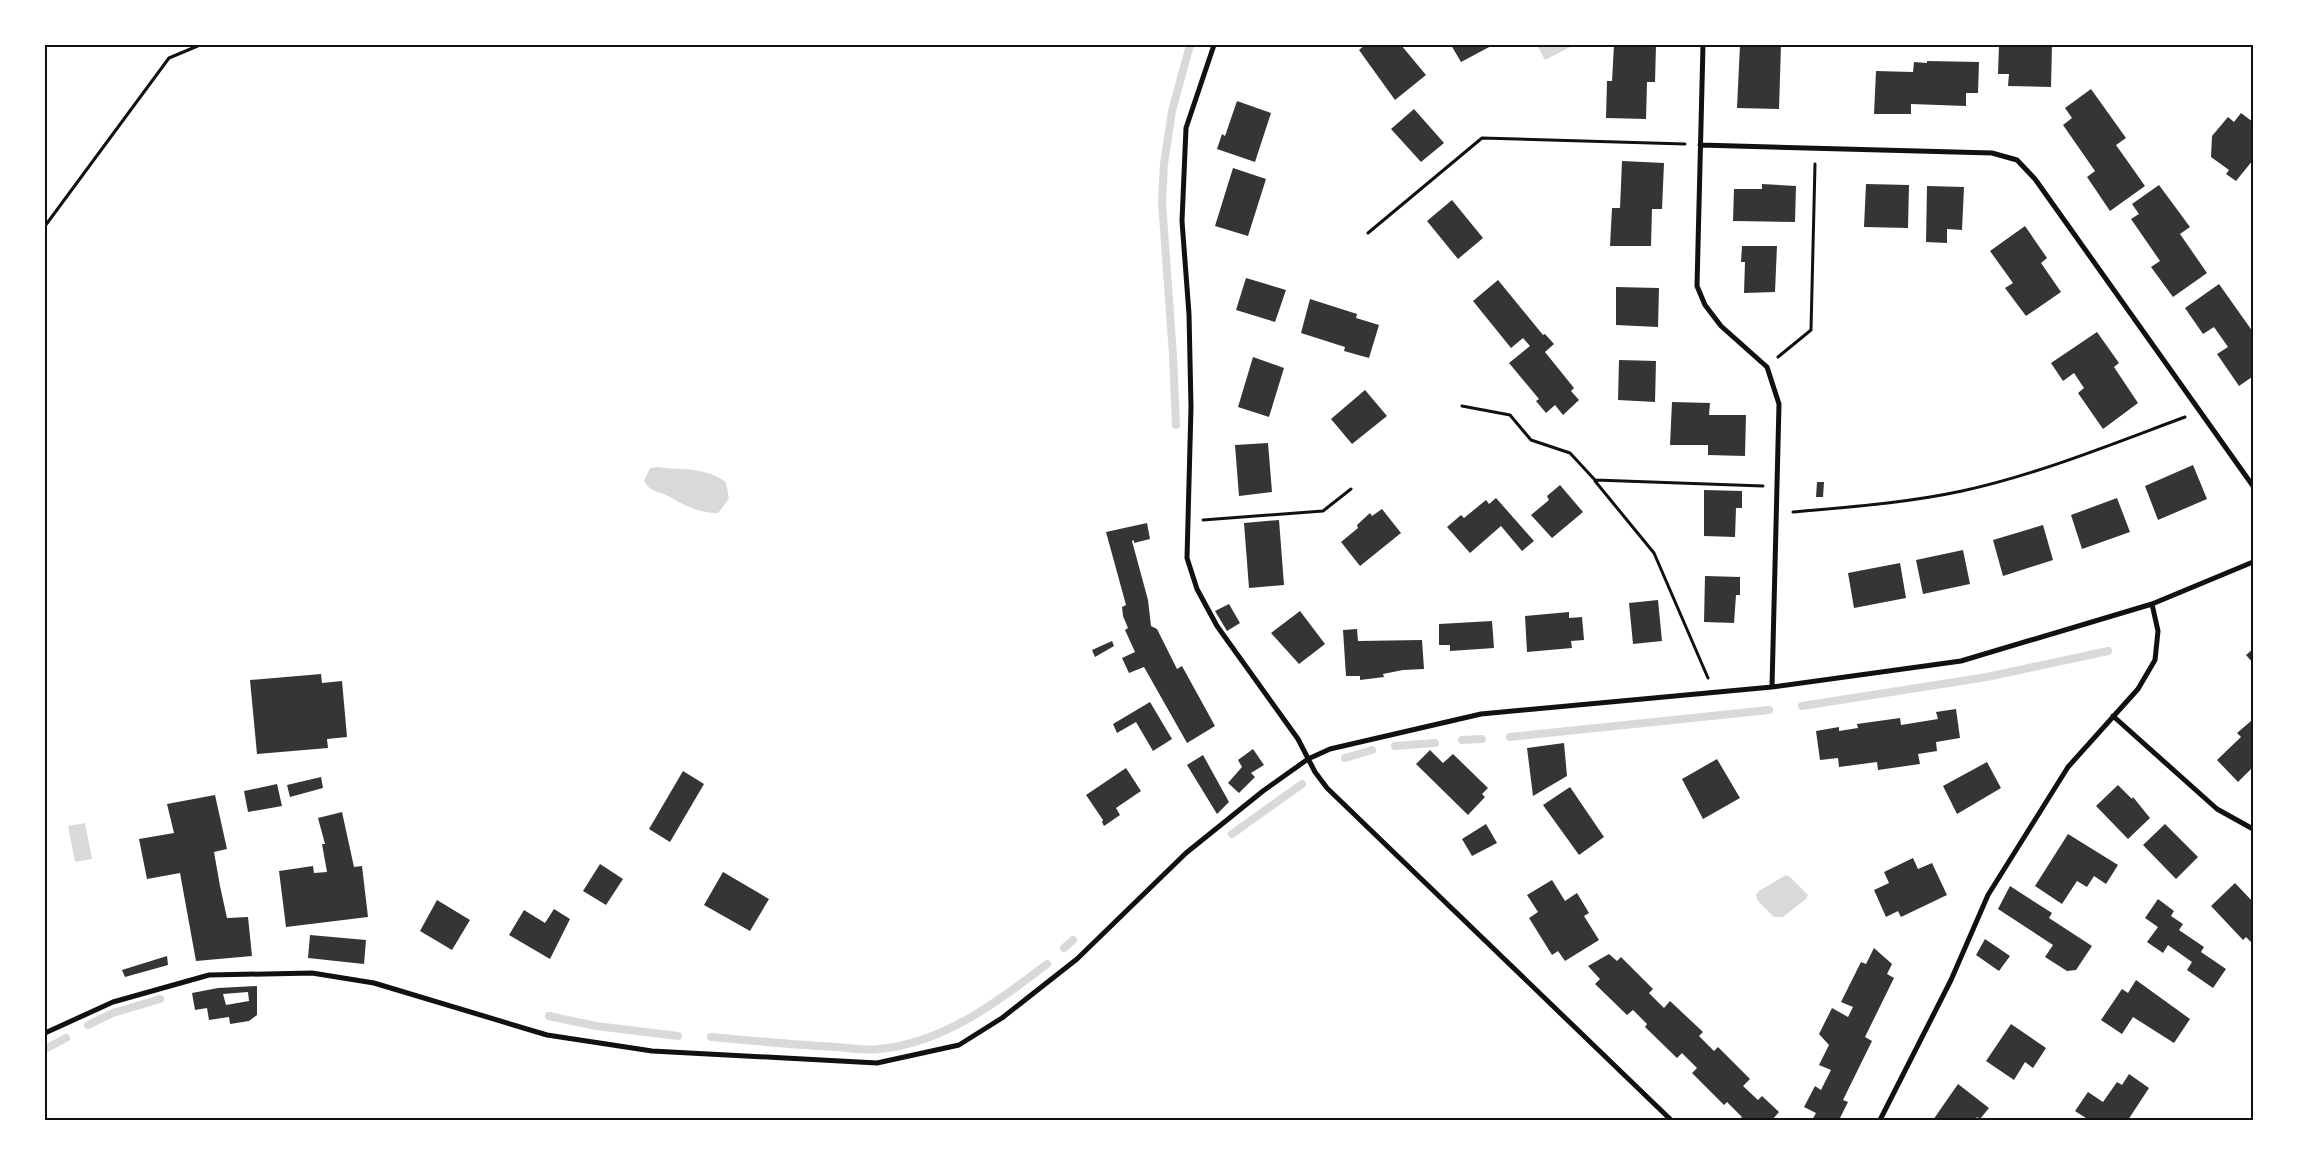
<svg xmlns="http://www.w3.org/2000/svg" width="2298" height="1165" font-family="Arial,sans-serif">
<style>
.water{fill:#d9d9d9}
.lines{fill:none;stroke-linecap:round;stroke-linejoin:round}
.stream{stroke:#d9d9d9;stroke-width:8}
.building{fill:#353535;fill-rule:evenodd}
.path{stroke:#111;stroke-width:3}
.minor{stroke:#111;stroke-width:5}
.neatline{fill:none;stroke:#111;stroke-width:2}
</style>
<rect width="100%" height="100%" fill="#fff"/>
<path class="water" d="M 1542,45 L 1574,45 L 1545,60 L 1538,47 Z
M 659,467 C 684,471 703,466 726,482 L 729,499 L 718,513 C 699,513 686,506 670,497 C 659,491 651,493 644,481 L 650,468 Z
M 85,823 L 92,859 L 75,862 L 68,826 Z
M 1786,875 L 1790,877 L 1808,895 L 1806,899 L 1783,917 L 1774,917 L 1758,901 L 1756,895 L 1759,891 Z"/>
<g class="lines">
<path class="stream" d="M 1176,425 L 1173,355 L 1162,202 L 1164,164 L 1172,111 L 1190,45
M 1802,706 L 1987,677 L 2108,651
M 1510,737 L 1769,710
M 1462,740 L 1482,739
M 1395,746 L 1435,743
M 1345,758 L 1372,750
M 1232,834 L 1302,784
M 1064,948 L 1073,940
M 549,1016 L 596,1026 L 678,1036
M 88,1025 L 113,1013 L 160,999
M 711,1037 C 753,1041 795,1045 837,1047 C 851,1048 865,1051 879,1049 C 944,1043 997,1002 1047,964
M 45,1049 L 66,1038"/>
</g>
<path class="building" d="M 1365,45 L 1401,45 L 1426,75 L 1395,100 L 1359,50 Z
M 1451,45 L 1493,45 L 1461,62 Z
M 1614,45 L 1656,45 L 1655,82 L 1647,82 L 1646,119 L 1606,118 L 1607,81 L 1612,81 Z
M 1740,45 L 1781,45 L 1779,109 L 1737,108 Z
M 1999,45 L 2052,45 L 2051,87 L 2008,86 L 2009,74 L 1998,74 Z
M 1927,61 L 1979,62 L 1978,93 L 1966,93 L 1966,106 L 1911,104 L 1911,114 L 1874,114 L 1876,71 L 1913,72 L 1914,62 L 1927,63 Z
M 2091,89 L 2126,138 L 2116,145 L 2145,186 L 2110,211 L 2087,177 L 2095,171 L 2063,125 L 2072,118 L 2065,108 Z
M 1237,101 L 1271,113 L 1255,162 L 1217,149 L 1222,134 L 1225,136 Z
M 1414,109 L 1444,143 L 1421,162 L 1391,129 Z
M 2241,113 L 2253,122 L 2253,160 L 2236,181 L 2226,174 L 2229,170 L 2211,157 L 2212,136 L 2228,117 L 2234,122 Z
M 1622,161 L 1664,163 L 1662,209 L 1652,209 L 1651,246 L 1610,246 L 1612,208 L 1620,208 Z
M 1233,168 L 1266,179 L 1248,236 L 1215,226 Z
M 1762,184 L 1796,186 L 1795,222 L 1733,221 L 1734,189 L 1762,189 Z
M 1866,184 L 1909,185 L 1908,228 L 1864,227 Z
M 2159,185 L 2190,227 L 2180,234 L 2207,273 L 2173,297 L 2151,267 L 2160,261 L 2131,219 L 2139,214 L 2132,204 Z
M 1927,186 L 1964,187 L 1962,230 L 1947,229 L 1947,243 L 1926,242 Z
M 1452,200 L 1483,238 L 1458,259 L 1427,221 Z
M 2025,226 L 2047,258 L 2041,263 L 2061,292 L 2026,316 L 2005,288 L 2013,283 L 1990,251 Z
M 1742,246 L 1777,246 L 1775,292 L 1744,293 L 1745,262 L 1741,262 Z
M 1246,278 L 1286,290 L 1275,322 L 1236,310 Z
M 1498,280 L 1543,335 L 1545,334 L 1554,344 L 1545,352 L 1574,388 L 1571,391 L 1579,400 L 1563,415 L 1555,405 L 1546,413 L 1536,401 L 1539,399 L 1509,363 L 1530,346 L 1523,338 L 1511,348 L 1473,301 Z
M 2219,284 L 2253,332 L 2253,378 L 2252,377 L 2239,386 L 2217,354 L 2228,347 L 2214,327 L 2203,334 L 2185,308 Z
M 1616,287 L 1659,288 L 1658,327 L 1616,325 Z
M 1310,299 L 1357,314 L 1356,318 L 1379,325 L 1369,358 L 1344,351 L 1345,347 L 1301,333 Z
M 2097,332 L 2119,363 L 2114,367 L 2138,403 L 2103,429 L 2078,393 L 2084,388 L 2074,373 L 2063,381 L 2051,363 Z
M 1253,357 L 1284,368 L 1269,417 L 1238,407 Z
M 1619,360 L 1656,361 L 1655,402 L 1618,400 Z
M 1365,390 L 1387,416 L 1352,444 L 1331,419 Z
M 1672,402 L 1710,403 L 1709,415 L 1746,415 L 1745,456 L 1708,455 L 1708,445 L 1670,445 Z
M 1268,443 L 1272,492 L 1239,496 L 1235,445 Z
M 2193,465 L 2207,499 L 2158,520 L 2145,486 Z
M 1817,482 L 1824,482 L 1823,497 L 1816,497 Z
M 1560,485 L 1583,512 L 1552,538 L 1531,515 L 1549,500 L 1547,496 Z
M 1704,490 L 1742,491 L 1742,508 L 1736,508 L 1735,537 L 1704,536 Z
M 1496,498 L 1534,541 L 1522,551 L 1501,526 L 1470,553 L 1447,527 L 1461,515 L 1464,518 L 1486,500 L 1489,504 Z
M 2117,498 L 2130,532 L 2082,549 L 2071,515 Z
M 1382,509 L 1401,533 L 1360,566 L 1341,542 L 1358,528 L 1357,525 L 1370,513 L 1372,516 Z
M 1279,520 L 1284,585 L 1249,588 L 1244,523 Z
M 1147,523 L 1150,539 L 1134,543 L 1134,540 L 1132,541 L 1148,600 L 1151,626 L 1157,629 L 1177,669 L 1182,666 L 1215,726 L 1187,743 L 1144,667 L 1129,673 L 1122,658 L 1135,652 L 1125,630 L 1128,628 L 1123,616 L 1122,607 L 1126,605 L 1106,532 Z
M 2043,525 L 2053,560 L 2003,576 L 1993,540 Z
M 1963,550 L 1970,584 L 1923,594 L 1916,560 Z
M 1900,563 L 1906,598 L 1854,608 L 1848,573 Z
M 1705,576 L 1740,577 L 1740,595 L 1736,595 L 1734,623 L 1704,622 Z
M 1658,600 L 1662,641 L 1633,644 L 1629,603 Z
M 1229,604 L 1240,623 L 1227,631 L 1215,611 Z
M 1300,611 L 1325,644 L 1299,664 L 1271,633 Z
M 1569,612 L 1569,618 L 1582,617 L 1584,640 L 1571,641 L 1572,648 L 1527,652 L 1525,616 Z
M 1492,621 L 1494,648 L 1450,651 L 1450,645 L 1439,645 L 1439,624 Z
M 1357,629 L 1358,641 L 1422,640 L 1424,669 L 1403,670 L 1383,674 L 1384,677 L 1360,680 L 1360,676 L 1346,676 L 1343,630 Z
M 1112,641 L 1114,646 L 1095,657 L 1092,650 Z
M 2253,649 L 2253,663 L 2246,655 Z
M 321,674 L 322,683 L 342,681 L 347,737 L 327,739 L 328,748 L 257,754 L 250,680 Z
M 1150,702 L 1172,739 L 1153,751 L 1136,722 L 1117,733 L 1113,724 Z
M 1956,709 L 1960,738 L 1936,742 L 1937,751 L 1918,754 L 1920,764 L 1878,770 L 1877,762 L 1839,767 L 1838,758 L 1820,760 L 1816,731 L 1839,727 L 1839,731 L 1858,728 L 1857,724 L 1900,718 L 1901,725 L 1938,719 L 1936,712 Z
M 2251,721 L 2253,723 L 2253,767 L 2238,782 L 2217,760 L 2241,737 L 2237,733 Z
M 1564,743 L 1567,776 L 1533,796 L 1527,748 Z
M 1253,749 L 1264,765 L 1251,773 L 1255,777 L 1239,793 L 1228,783 L 1242,767 L 1238,760 Z
M 1430,750 L 1443,763 L 1453,754 L 1488,788 L 1482,794 L 1485,797 L 1468,815 L 1416,764 Z
M 1203,755 L 1229,802 L 1217,814 L 1187,765 Z
M 1717,759 L 1740,798 L 1703,819 L 1682,779 Z
M 1987,762 L 2001,788 L 1957,814 L 1943,786 Z
M 1126,768 L 1141,791 L 1116,808 L 1120,815 L 1104,826 L 1102,822 L 1103,820 L 1086,795 Z
M 683,771 L 704,784 L 670,842 L 649,829 Z
M 321,777 L 323,788 L 290,797 L 287,785 Z
M 277,784 L 282,806 L 248,812 L 244,791 Z
M 2118,785 L 2132,799 L 2133,797 L 2150,818 L 2128,839 L 2096,806 Z
M 1570,787 L 1604,837 L 1579,855 L 1543,805 Z
M 215,795 L 227,849 L 214,852 L 220,886 L 227,918 L 248,917 L 252,956 L 196,961 L 180,873 L 147,879 L 139,839 L 174,833 L 167,804 Z
M 342,812 L 354,867 L 362,866 L 368,917 L 286,927 L 279,871 L 313,866 L 314,873 L 327,872 L 322,844 L 325,844 L 318,818 Z
M 1486,824 L 1497,843 L 1472,856 L 1462,839 Z
M 2165,824 L 2198,857 L 2176,879 L 2143,845 Z
M 2068,834 L 2118,865 L 2106,884 L 2094,876 L 2087,887 L 2077,881 L 2062,904 L 2035,886 Z
M 1913,858 L 1918,869 L 1932,863 L 1947,895 L 1901,917 L 1898,911 L 1886,917 L 1874,890 L 1889,883 L 1884,872 Z
M 600,864 L 623,879 L 606,905 L 583,891 Z
M 723,872 L 769,899 L 750,931 L 704,905 Z
M 1552,880 L 1565,901 L 1577,893 L 1589,913 L 1584,916 L 1599,940 L 1565,961 L 1558,951 L 1552,955 L 1529,918 L 1538,912 L 1527,895 Z
M 2235,883 L 2253,902 L 2253,944 L 2246,937 L 2243,940 L 2211,906 Z
M 2010,886 L 2052,913 L 2049,918 L 2092,946 L 2076,970 L 2067,971 L 2045,957 L 2053,945 L 1998,909 Z
M 2158,899 L 2174,911 L 2171,916 L 2183,924 L 2179,930 L 2204,947 L 2201,952 L 2226,969 L 2213,988 L 2187,970 L 2192,962 L 2168,945 L 2163,953 L 2147,942 L 2158,927 L 2145,918 Z
M 437,900 L 470,920 L 452,950 L 420,931 Z
M 554,909 L 570,919 L 550,959 L 509,935 L 524,910 L 545,923 Z
M 310,935 L 366,940 L 364,964 L 308,958 Z
M 1985,939 L 2010,956 L 1999,971 L 1976,955 Z
M 1874,948 L 1892,964 L 1887,974 L 1894,978 L 1865,1037 L 1872,1041 L 1843,1100 L 1848,1102 L 1839,1120 L 1812,1120 L 1816,1113 L 1804,1107 L 1815,1086 L 1821,1090 L 1831,1070 L 1819,1065 L 1829,1045 L 1819,1034 L 1832,1008 L 1848,1017 L 1853,1007 L 1841,1002 L 1861,962 L 1866,964 Z
M 1609,954 L 1617,961 L 1621,957 L 1653,989 L 1649,993 L 1664,1008 L 1670,1001 L 1703,1032 L 1699,1036 L 1714,1051 L 1718,1047 L 1750,1079 L 1743,1086 L 1758,1100 L 1762,1096 L 1779,1112 L 1772,1120 L 1739,1120 L 1742,1117 L 1727,1102 L 1724,1105 L 1692,1073 L 1697,1068 L 1682,1053 L 1677,1058 L 1645,1027 L 1647,1024 L 1633,1010 L 1627,1015 L 1595,984 L 1600,979 L 1588,966 Z
M 167,956 L 168,965 L 125,977 L 122,970 Z
M 2136,980 L 2190,1019 L 2174,1043 L 2133,1017 L 2122,1034 L 2101,1020 L 2122,989 L 2128,993 Z
M 257,986 L 257,1015 L 249,1021 L 230,1024 L 229,1017 L 209,1020 L 207,1008 L 195,1010 L 192,993 L 218,988 ZM 248,992 L 249,1001 L 226,1005 L 223,994 Z
M 2011,1024 L 2046,1048 L 2033,1068 L 2025,1062 L 2014,1080 L 1986,1061 Z
M 2129,1074 L 2149,1088 L 2128,1120 L 2089,1120 L 2075,1111 L 2088,1092 L 2103,1102 L 2117,1082 L 2122,1085 Z
M 1958,1084 L 1989,1108 L 1980,1119 L 1977,1117 L 1975,1120 L 1933,1120 Z"/>
<g class="lines">
<path class="path" d="M 45,226 L 169,58 L 200,45
M 1368,233 L 1482,138 L 1685,144
M 1778,357 L 1811,330 L 1815,164
M 1462,406 L 1510,415 L 1531,440 L 1570,453 L 1595,480 L 1763,486
M 1595,481 L 1654,553 L 1708,678
M 1793,512 C 1849,507 1906,503 1962,491 C 2039,474 2112,444 2185,417
M 1203,520 L 1323,511 L 1351,489"/>
<path class="minor" d="M 1214,45 L 1186,128 L 1182,221 L 1189,314 L 1191,407 L 1187,558 L 1197,589 L 1217,626 L 1298,739 L 1315,772 L 1327,788 L 1671,1120
M 1703,45 L 1697,286 L 1705,305 L 1721,326 L 1767,367 L 1779,404 L 1772,687
M 1700,145 L 1992,153 L 2017,160 L 2035,179 L 2253,486
M 2113,716 L 2217,809 L 2253,829
M 45,1033 L 113,1002 L 209,975 L 312,973 L 374,983 L 547,1035 L 652,1051 L 877,1063 L 959,1045 L 1002,1018 L 1077,959 L 1186,853 L 1263,791 L 1308,759 L 1330,749 L 1481,714 L 1772,687 L 1961,661 L 2152,604 L 2253,562
M 1880,1120 L 1951,980 L 1988,895 L 2068,767 L 2138,689 L 2155,660 L 2158,631 L 2152,604"/>
</g>
<rect width="2298" height="1165" fill="none" stroke="#ffffff" stroke-width="92"/>
<rect x="46" y="46" width="2206" height="1073" class="neatline"/>
</svg>
